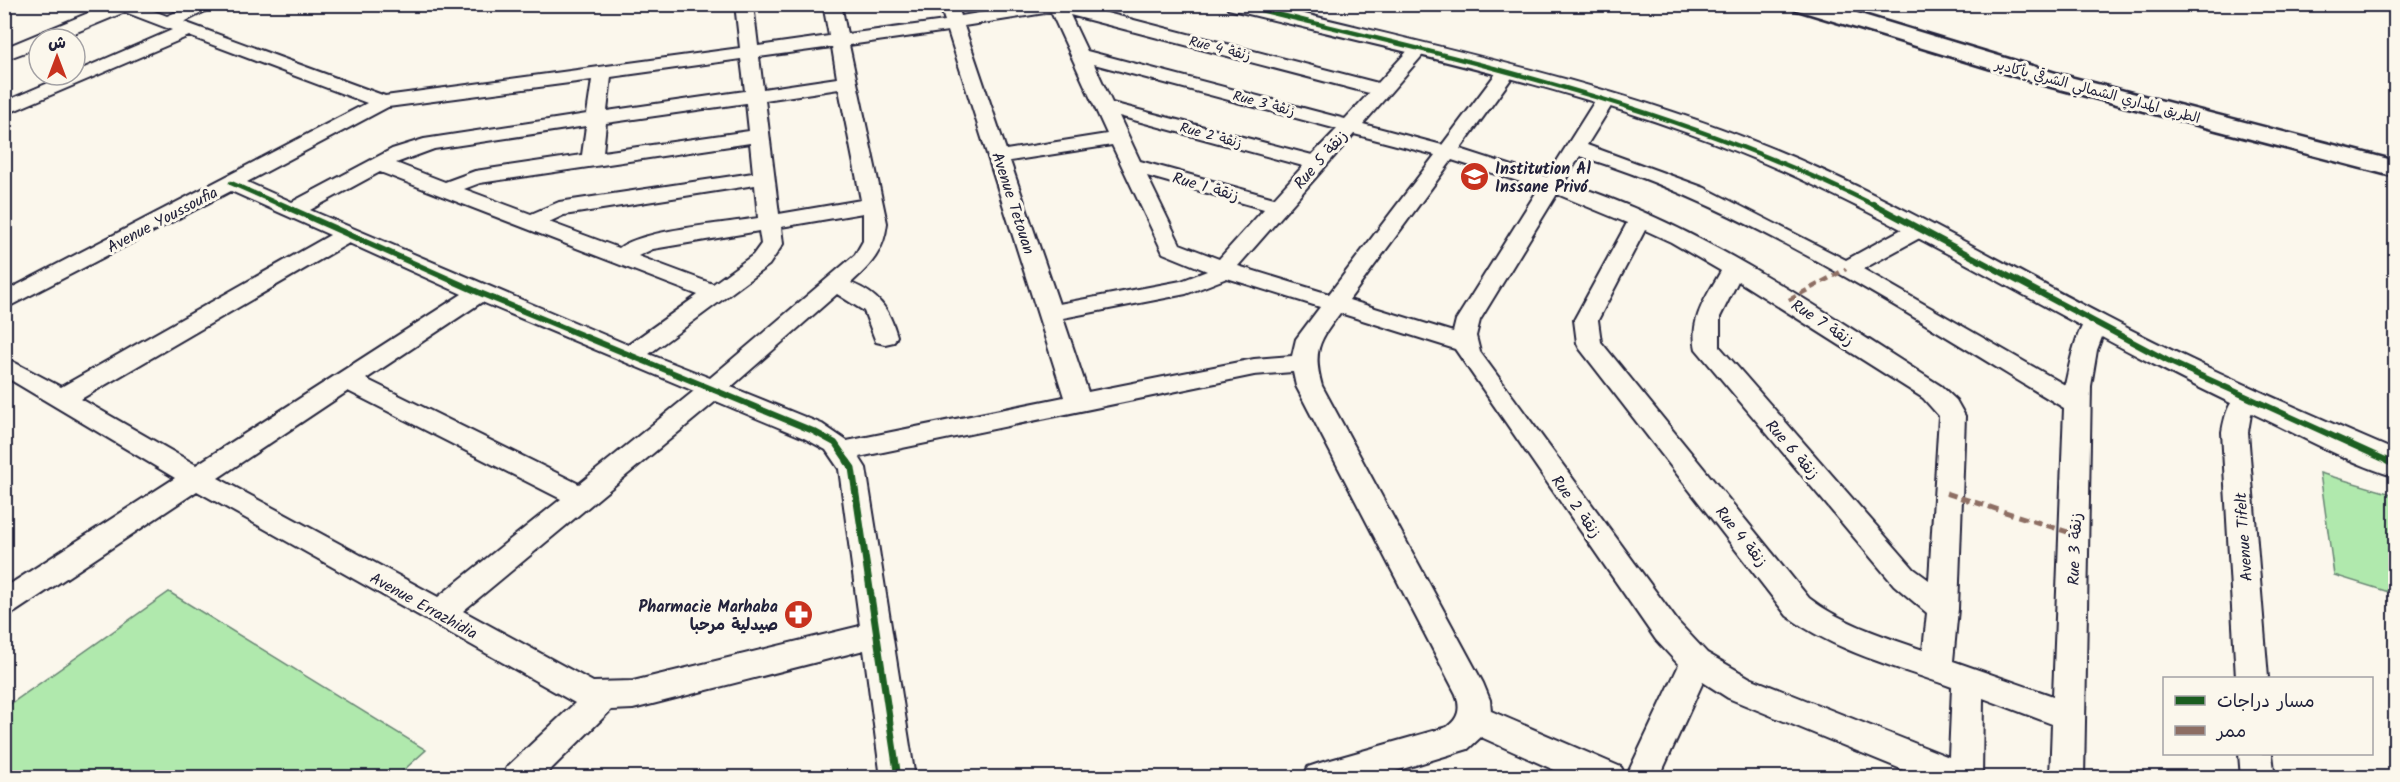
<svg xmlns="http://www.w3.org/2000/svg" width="2400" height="782" font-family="Kalam,'Playpen Sans Arabic',sans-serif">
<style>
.green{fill:#b0e9ad;stroke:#698674;stroke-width:1.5}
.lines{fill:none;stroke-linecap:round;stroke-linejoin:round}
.minor-casing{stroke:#22223b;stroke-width:4}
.tertiary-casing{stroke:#22223b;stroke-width:4}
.trunk-casing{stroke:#22223b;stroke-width:5}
.minor{fill:#fbf7ec;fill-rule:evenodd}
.tertiary{fill:#fbf7ec;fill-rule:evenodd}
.trunk{fill:#fbf7ec;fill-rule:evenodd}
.quiet-far1{stroke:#8d6e63;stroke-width:4.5;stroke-dasharray:8 4.5;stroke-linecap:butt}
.quiet{stroke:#8d6e63;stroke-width:5;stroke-dasharray:10 5;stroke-linecap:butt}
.cycleway-far2-casing{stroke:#fbf7ec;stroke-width:8}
.cycleway-far1-casing{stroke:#fbf7ec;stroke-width:10}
.cycleway-casing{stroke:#fbf7ec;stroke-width:10}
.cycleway-far2{stroke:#1b5e20;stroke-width:4.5}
.cycleway-far1{stroke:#1b5e20;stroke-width:6}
.cycleway{stroke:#1b5e20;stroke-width:7}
.labels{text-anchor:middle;stroke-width:6;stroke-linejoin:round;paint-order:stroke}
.far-street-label{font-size:14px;fill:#22223b;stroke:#fbf7ec}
.street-label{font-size:16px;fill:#22223b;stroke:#fbf7ec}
.poi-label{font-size:16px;font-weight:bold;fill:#22223b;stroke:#fbf7ec;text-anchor:start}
</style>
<rect width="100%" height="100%" fill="#fbf7ec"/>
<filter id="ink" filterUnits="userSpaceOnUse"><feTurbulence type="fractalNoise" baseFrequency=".0167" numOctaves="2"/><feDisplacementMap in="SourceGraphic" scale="12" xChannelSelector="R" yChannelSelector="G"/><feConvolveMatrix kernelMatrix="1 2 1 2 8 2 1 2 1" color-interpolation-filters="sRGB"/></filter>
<g filter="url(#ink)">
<path class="green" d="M 2320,473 L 2395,495 L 2395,594 L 2334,575 Z
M 169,592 L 426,750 L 396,777 L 5,777 L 5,708 Z"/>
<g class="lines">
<defs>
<path id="minor" d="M 110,4 L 136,4 L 167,16 L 195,4 L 219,4 L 184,22 L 385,96 L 740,48 L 735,4 L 753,4 L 758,46 L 829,36 L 823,4 L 841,4 L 847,34 L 945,21 L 939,4 L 957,4 L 961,16 L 1033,4 L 1072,4 L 1378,83 L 1412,46 L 1418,44 L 1427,50 L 1363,124 L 1442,145 L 1500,68 L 1514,68 L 1516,72 L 1460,149 L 1547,177 L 1598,96 L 1612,96 L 1615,100 L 1587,145 L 1705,188 L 1846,260 L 1911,224 L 1927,224 L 1930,229 L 1927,234 L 1863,269 L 2065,385 C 2070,363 2074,338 2086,319 L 2095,316 L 2104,319 L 2107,324 L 2097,350 L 2091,386 L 2084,778 L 2050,778 L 2052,724 L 1983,698 L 1982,778 L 1923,778 L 1728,698 L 1703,682 L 1659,778 L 1572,778 L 1481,737 L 1468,749 L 1373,778 L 1303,778 L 1308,767 L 1320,763 L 1447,727 C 1459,718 1461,709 1456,694 L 1296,386 L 1293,372 L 1254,375 L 859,457 L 866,468 L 915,778 L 881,778 L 864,650 L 633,709 L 611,710 L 542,778 L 502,778 L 507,767 L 575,703 L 197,491 L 15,612 L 4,616 L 4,588 L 175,478 L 4,376 L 4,357 L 61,387 L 330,235 L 231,191 L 4,309 L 4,292 L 367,103 L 189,36 L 4,115 L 4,102 L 67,75 L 75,75 L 75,72 L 172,30 L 125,12 L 60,39 L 39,39 L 39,47 L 4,60 L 4,48 ZM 1051,12 L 1107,134 L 1006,150 L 964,26 ZM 1070,15 L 1369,93 L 1345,119 L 1087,51 ZM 948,31 L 1064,397 L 847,441 L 822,424 L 731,387 L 837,294 L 864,311 L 876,342 L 885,344 L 894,342 L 897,336 C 889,308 878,294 851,283 C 871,265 884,251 887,223 L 849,45 ZM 832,47 L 837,78 L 763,89 L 759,57 ZM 741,59 L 745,91 L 607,111 L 611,77 ZM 1094,64 L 1337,129 L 1312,155 L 1112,103 ZM 592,80 L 587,114 L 424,139 L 392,149 L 292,202 L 247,182 L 388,107 ZM 839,89 L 861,200 L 779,214 L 765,100 ZM 746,103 L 749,131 L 603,152 L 606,123 ZM 1119,116 L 1303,166 L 1274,198 L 1140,161 ZM 586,126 L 582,155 L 475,171 L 445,182 L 396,163 L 434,149 ZM 1354,134 L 1435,155 L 1329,294 L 1238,266 ZM 750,143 L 753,173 L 559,202 L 531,214 L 464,189 L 480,183 ZM 1112,145 L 1163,253 L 1207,271 L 1181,281 L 1059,304 L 1010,161 ZM 1580,156 C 1754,210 1909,316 2064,408 L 2053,696 L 1953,661 L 1958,609 L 1965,416 L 1956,400 L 1941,386 C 1821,310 1701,225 1564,182 ZM 1452,160 L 1539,188 L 1456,320 L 1453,332 L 1349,300 ZM 380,172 L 698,295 L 628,345 L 310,210 ZM 1147,176 L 1264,209 L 1219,259 L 1180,244 ZM 755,185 L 758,218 C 724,224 645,229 619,248 L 549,222 L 564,215 ZM 1557,194 L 1627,223 L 1574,320 L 1577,343 L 1580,349 L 1787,616 C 1834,651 1897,667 1952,687 L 1949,757 L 1750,678 L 1707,653 L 1678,622 L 1480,352 L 1476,336 L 1480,320 ZM 863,213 L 863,241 L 855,255 L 710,378 L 649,354 L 769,265 L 783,244 L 781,227 ZM 1645,230 L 1671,242 L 1721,271 C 1707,296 1689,319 1696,349 L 1894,585 L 1927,613 L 1923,650 C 1884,636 1843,624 1809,598 L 1601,342 L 1598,320 ZM 759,231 L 761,244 L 753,255 L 713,284 L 638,256 L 653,249 ZM 349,243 L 462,294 L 196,465 L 81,399 ZM 1227,278 L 1320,307 L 1296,339 L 1292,356 L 1254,359 L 1088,392 L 1063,318 L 1186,294 ZM 1738,281 L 1923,398 L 1939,416 L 1929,580 L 1914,569 L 1720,347 L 1720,317 ZM 482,302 L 694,391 L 579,484 L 366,379 ZM 1340,313 L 1455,349 L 1656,640 L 1679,665 L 1626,777 L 1621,767 L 1491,711 L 1490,700 L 1483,683 L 1322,386 C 1312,351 1319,341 1340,313 ZM 348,391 L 561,499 L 438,597 L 218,478 ZM 716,401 L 804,438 L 826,450 L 839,469 L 860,626 L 633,681 L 593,682 L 463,611 Z
M 2247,391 L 2256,394 L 2260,400 L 2251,414 L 2248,432 L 2268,678 L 2236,678 L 2222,432 C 2225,415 2229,396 2247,391 Z
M 2239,754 L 2272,754 L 2275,778 L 2241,778 Z"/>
<path id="tertiary" d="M 1226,4 L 1264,4 C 1433,46 1605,81 1766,146 C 1884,193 1993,259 2106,317 C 2200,366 2298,409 2396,451 L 2396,477 C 2348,463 2301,436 2256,415 C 2099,342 1951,249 1794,176 C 1615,94 1418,56 1228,9 Z"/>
<path id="trunk" d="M 1791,4 L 1827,4 L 2062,75 L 2396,161 L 2396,177 L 2044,85 L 1794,9 Z"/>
</defs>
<use href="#minor" class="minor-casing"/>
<use href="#tertiary" class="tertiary-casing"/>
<use href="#trunk" class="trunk-casing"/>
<use href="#minor" class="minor"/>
<use href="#tertiary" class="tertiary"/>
<use href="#trunk" class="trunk"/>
<path class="quiet-far1" d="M 1789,300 L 1846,269"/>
<path class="quiet" d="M 1946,493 L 2074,534"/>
<defs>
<path id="cycleway-far2" d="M 1236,4 C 1456,58 1672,104 1876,206
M 231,183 L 283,206"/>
<path id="cycleway-far1" d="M 280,204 L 480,293 L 813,431 L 835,443 L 848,462
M 1873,204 L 2168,361 L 2390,462"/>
<path id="cycleway" d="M 847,461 L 852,468 L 898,778
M 2387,461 L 2396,465"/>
</defs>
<use href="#cycleway-far2" class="cycleway-far2-casing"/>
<use href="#cycleway-far1" class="cycleway-far1-casing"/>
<use href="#cycleway" class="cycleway-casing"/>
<use href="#cycleway-far2" class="cycleway-far2"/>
<use href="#cycleway-far1" class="cycleway-far1"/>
<use href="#cycleway" class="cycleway"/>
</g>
</g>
<defs>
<symbol id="school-disc" viewBox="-11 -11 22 22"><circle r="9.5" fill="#c8321e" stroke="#fbf7ec"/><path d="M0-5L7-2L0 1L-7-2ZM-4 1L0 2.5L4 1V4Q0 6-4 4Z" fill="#fff"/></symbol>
<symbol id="pharmacy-disc" viewBox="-11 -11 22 22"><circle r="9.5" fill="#c8321e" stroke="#fbf7ec"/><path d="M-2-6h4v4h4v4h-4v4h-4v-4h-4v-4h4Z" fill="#fff"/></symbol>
</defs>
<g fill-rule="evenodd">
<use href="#school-disc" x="1458" y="160" width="33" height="33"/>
<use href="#pharmacy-disc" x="782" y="598" width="33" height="33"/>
</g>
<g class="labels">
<g class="far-street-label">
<text transform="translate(1220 48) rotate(14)" y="5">Rue 4 زنقة</text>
<text transform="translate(2098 91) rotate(15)" y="5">الطريق المداري الشمالي الشرقي بأكادير</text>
<text transform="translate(1264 103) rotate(15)" y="5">Rue 3 زنقة</text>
<text transform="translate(1211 135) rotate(15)" y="5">Rue 2 زنقة</text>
</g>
<g class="street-label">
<text transform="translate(1320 159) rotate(-49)" y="6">Rue 5 زنقة</text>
<text transform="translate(1206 186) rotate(16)" y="6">Rue 1 زنقة</text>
<text transform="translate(1014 203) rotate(72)" y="6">Avenue Tetouan</text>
<text transform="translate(162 219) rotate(-28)" y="6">Avenue Youssoufia</text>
<text transform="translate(1823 322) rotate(33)" y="6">Rue 7 زنقة</text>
<text transform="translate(1793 449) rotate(49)" y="6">Rue 6 زنقة</text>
<text transform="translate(1577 506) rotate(54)" y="6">Rue 2 زنقة</text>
<text transform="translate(1742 536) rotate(51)" y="6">Rue 4 زنقة</text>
<text transform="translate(2243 537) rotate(-94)" y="6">Avenue Tifelt</text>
<text transform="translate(2074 549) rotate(-88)" y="6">Rue 3 زنقة</text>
<text transform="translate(424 605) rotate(29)" y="6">Avenue Errazhidia</text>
</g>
<g class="poi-label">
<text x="1495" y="174">Institution Al<tspan x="1495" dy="18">Inssane Privó</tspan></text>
<text x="778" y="612" text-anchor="end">Pharmacie Marhaba<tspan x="778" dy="18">صيدلية مرحبا</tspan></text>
</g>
</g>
<rect width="2400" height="782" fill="none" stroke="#fbf7ec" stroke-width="24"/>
<rect x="12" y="12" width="2376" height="758" fill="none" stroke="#22223b" stroke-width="2" filter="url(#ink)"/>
<rect x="2163" y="677" width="210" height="78" fill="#fbf7ec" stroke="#a4a2a5" stroke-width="1.5"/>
<rect x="2175" y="696" width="30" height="9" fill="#1b5e20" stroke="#a4a2a5" stroke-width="1.5"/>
<text x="2217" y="707" font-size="18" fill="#22223b">مسار دراجات</text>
<rect x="2175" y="726" width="30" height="9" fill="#8d6e63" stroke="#a4a2a5" stroke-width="1.5"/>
<text x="2217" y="737" font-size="18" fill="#22223b">ممر</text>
<g transform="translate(57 57)"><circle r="28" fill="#fbf7ec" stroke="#a4a2a5" stroke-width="1.5"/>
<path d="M0-4.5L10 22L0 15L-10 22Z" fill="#c8321e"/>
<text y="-9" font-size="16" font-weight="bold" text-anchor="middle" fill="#22223b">ش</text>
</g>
</svg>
